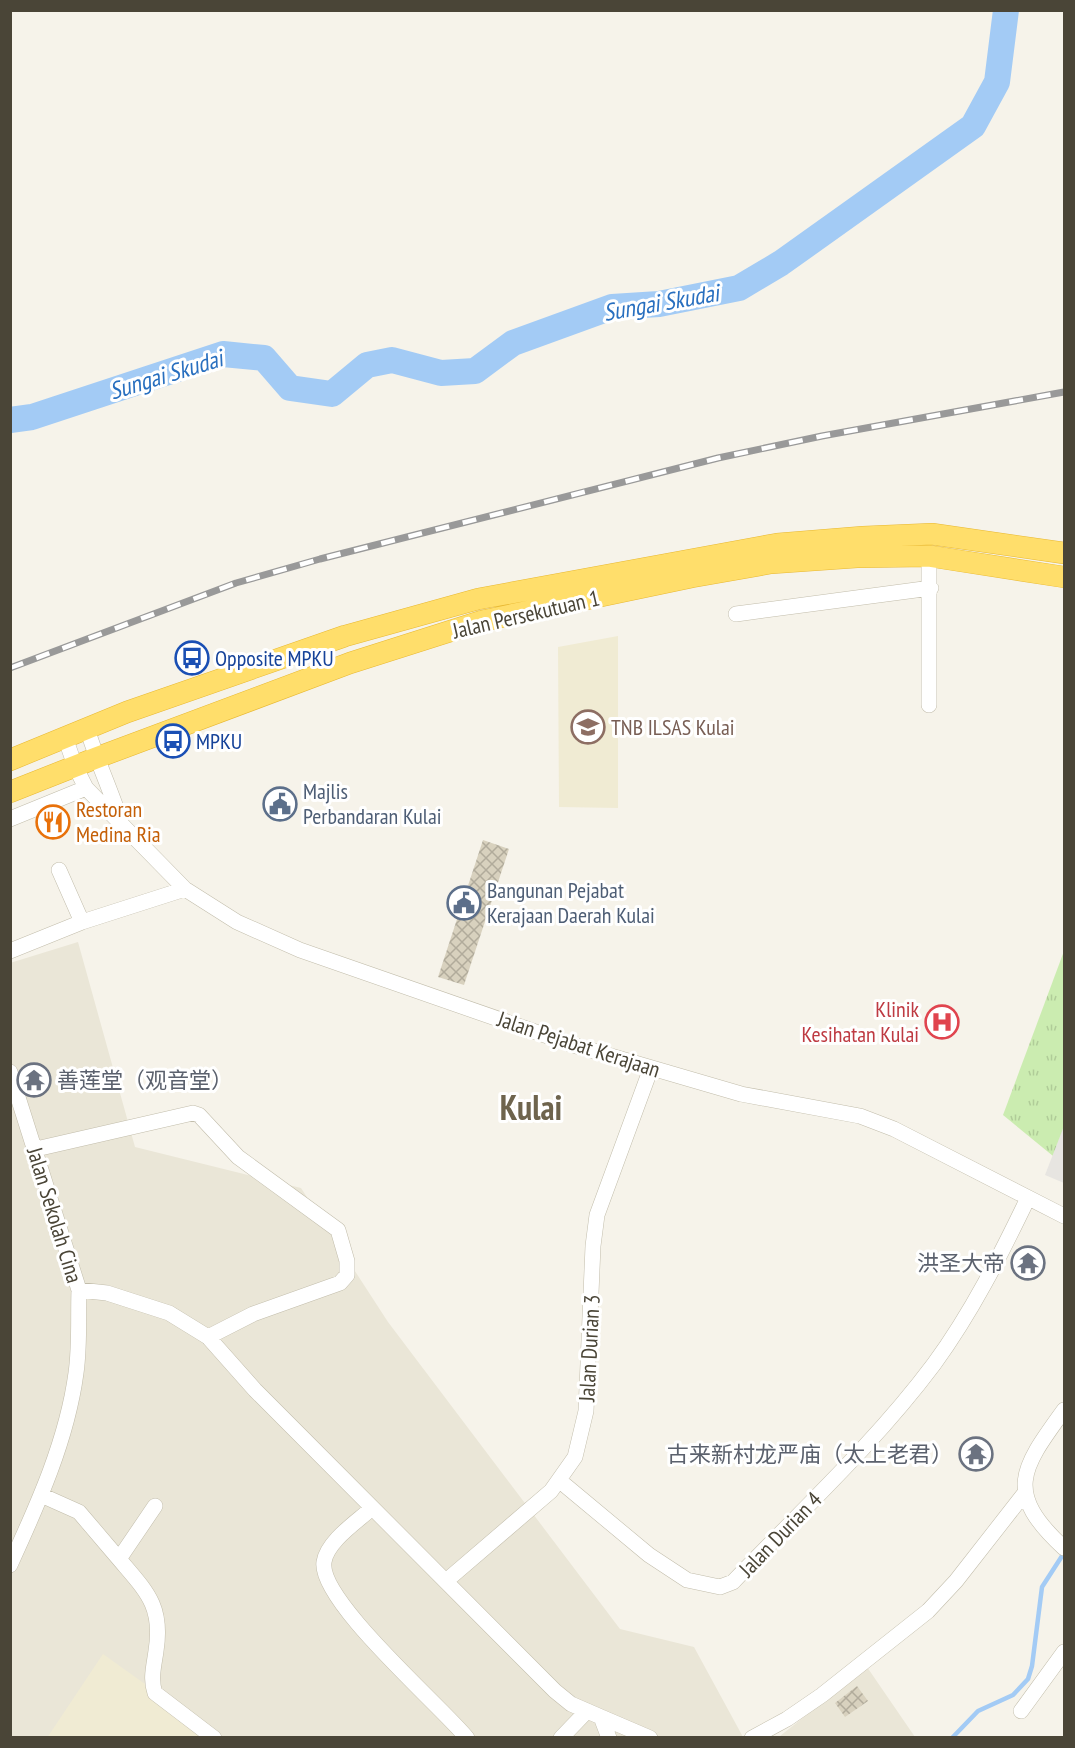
<svg xmlns="http://www.w3.org/2000/svg" width="1075" height="1748" font-family="'PT Sans Narrow','Noto Sans SC',sans-serif">
<style>
.residential{fill:#eae6d7}
.education{fill:#f0ebd3}
.grass{fill:url(#grass-tufts)}
.parking{fill:#e7e5e1}
.lines{fill:none;stroke-linecap:round;stroke-linejoin:round}
.stream{stroke:#a3cbf5;stroke-width:4.5}
.river{stroke:#a3cbf5;stroke-width:26}
.building{fill:url(#building-cross-hatch)}
.minor-casing{stroke:#c2bdab;stroke-width:16}
.highway-casing{stroke:#e8b832;stroke-width:22}
.minor{stroke:#fff;stroke-width:15}
.highway{stroke:#ffde6b;stroke-width:21}
.rail-casing{stroke:#999;stroke-width:7}
.rail{stroke:#fff;stroke-width:4.5;stroke-dasharray:14;stroke-linecap:butt}
.labels{text-anchor:middle;stroke-width:6;stroke-linejoin:round;paint-order:stroke}
.street-label{font-size:22px;fill:#4a4537;stroke:#fff}
.transit-label{font-size:22px;fill:#164399;stroke:#fff;text-anchor:start}
.education-label{font-size:22px;fill:#785e54;stroke:#fff;text-anchor:start}
.service-label{font-size:22px;fill:#4e5e75;stroke:#fff;text-anchor:start}
.food-label{font-size:22px;fill:#c56008;stroke:#fff;text-anchor:start}
.health-label{font-size:22px;fill:#be3a42;stroke:#fff;text-anchor:end}
.worship-label{font-size:22px;fill:#5b616d;stroke:#fff;text-anchor:end}
.water-label{font-size:24px;font-style:italic;fill:#286fbf;stroke:#fff}
.town-label{font-size:34px;font-weight:bold;fill:#6e644d;stroke:#fff}
</style>
<defs>
<pattern id="grass-tufts" width="24" height="20" patternUnits="userSpaceOnUse" patternTransform="scale(1.5)"><rect width="24" height="20" fill="#cbecb0"/><path d="M3 7l-1-3M5 7V3M7 7l1-3M15 17l-1-3M17 17v-4M19 17l1-3" fill="none" stroke="#b0cc98"/></pattern>
<pattern id="building-cross-hatch" width="8" height="8" patternUnits="userSpaceOnUse" patternTransform="scale(1.5)"><rect width="8" height="8" fill="#d8d1be"/><path d="M0 0l8 8M0 8l8-8" fill="none" stroke="#b1ab9b"/></pattern>
</defs>
<rect width="100%" height="100%" fill="#f6f3ea"/>
<path class="residential" d="M 78,942 L 135,1147 L 301,1188 L 388,1322 L 620,1629 L 694,1647 L 743,1737 L 11,1737 L 10,963 Z
M 867,1667 L 915,1737 L 781,1738 L 780,1736 Z"/>
<path class="education" d="M 618,636 L 618,808 L 559,807 L 558,647 Z
M 103,1654 L 219,1737 L 47,1738 Z"/>
<path class="grass" d="M 1064,951 L 1064,1165 L 1003,1115 Z"/>
<path class="parking" d="M 1064,1126 L 1064,1183 L 1045,1175 Z"/>
<g class="lines">
<path class="stream" d="M 952,1738 L 978,1711 L 1013,1695 L 1028,1679 L 1032,1666 L 1042,1587 L 1062,1556"/>
<path class="river" d="M 10,420 L 32,417 L 223,354 L 264,358 L 290,388 L 332,394 L 367,365 L 392,360 L 441,373 L 475,371 L 513,343 L 612,307 L 659,304 L 739,288 L 781,263 L 973,126 L 997,82 L 1006,10"/>
</g>
<path class="building" d="M 483,840 L 509,849 L 464,985 L 438,977 Z
M 857,1686 L 868,1701 L 845,1717 L 835,1703 Z"/>
<g class="lines">
<defs>
<path id="minor" d="M 736,614 L 931,588
M 929,705 L 929,556
M 87,728 C 96,759 110,788 120,819
M 65,737 L 75,766 L 86,788 L 185,889 L 237,922 L 300,950 L 573,1045 L 741,1094 L 860,1116 L 894,1129 L 1064,1216
M 10,819 L 86,788
M 59,870 L 82,922
M 10,951 L 82,922 L 185,889
M 10,1072 L 79,1290 C 78,1318 80,1345 76,1373 C 67,1440 38,1504 10,1565
M 36,1149 L 193,1113 L 199,1115 L 238,1157 L 338,1230 L 347,1261 L 347,1275 L 340,1283 L 253,1314 L 208,1337
M 79,1290 L 107,1293 L 169,1313 L 208,1337 L 255,1390 L 555,1691 L 571,1704 L 601,1717
M 1064,1410 C 1022,1468 1003,1492 1064,1548
M 560,1481 L 649,1555 L 687,1580 L 720,1587 L 733,1582 C 801,1511 875,1443 934,1364 C 972,1312 1000,1256 1028,1198
M 41,1495 L 79,1512 L 119,1559 L 155,1506
M 372,1508 C 358,1521 327,1541 324,1562 C 318,1600 440,1705 467,1738
M 119,1559 C 147,1592 163,1606 156,1651 C 154,1666 150,1679 155,1693 L 214,1738
M 446,1581 L 551,1491 L 575,1457 L 586,1411 L 593,1246 L 597,1215 L 651,1068
M 1021,1711 L 1064,1652
M 561,1738 L 586,1712
M 609,1738 L 601,1717 L 650,1738
M 752,1738 L 787,1719 L 822,1695 L 928,1611 L 956,1581 L 1024,1494"/>
<path id="highway" d="M 10,760 L 127,712 L 345,636 L 478,599 L 777,544 L 863,537 L 932,534 L 1064,553
M 10,792 L 96,758 L 350,663 L 482,621 L 692,577 L 771,563 L 857,557 L 929,556 L 1064,577"/>
</defs>
<use href="#minor" class="minor-casing"/>
<use href="#highway" class="highway-casing"/>
<use href="#minor" class="minor"/>
<use href="#highway" class="highway"/>
<defs>
<path id="rail" d="M 10,668 L 236,583 L 320,559 L 718,458 L 822,436 L 1064,392"/>
</defs>
<use href="#rail" class="rail-casing"/>
<use href="#rail" class="rail"/>
</g>
<defs>
<symbol id="bus-ring" viewBox="-11 -11 22 22"><circle r="9.5" fill="#fff" stroke="#1a4fb4" stroke-width="1.5"/><path d="M-5-6H5V4H4V6H2V4H-2V6H-4V4H-5ZM-3.5-4V0h7V-4ZM-3.5 1.2v1.5H-2V1.2ZM2 1.2v1.5H3.5V1.2Z" fill="#1a4fb4"/></symbol>
<symbol id="university-ring" viewBox="-11 -11 22 22"><circle r="9.5" fill="#fff" stroke="#8d6e63" stroke-width="1.5"/><path d="M0-5L7-2L0 1L-7-2ZM-4 1L0 2.5L4 1V4Q0 6-4 4Z" fill="#8d6e63"/></symbol>
<symbol id="civic-ring" viewBox="-11 -11 22 22"><circle r="9.5" fill="#fff" stroke="#5c6f8a" stroke-width="1.5"/><path d="M-.6-6.5H3V-4.5H.6V-3L4-1V1h2V6H-6V1h2V-1L-.6-3ZM-1.2 2.5V6h2.4V2.5Z" fill="#5c6f8a"/></symbol>
<symbol id="restaurant-ring" viewBox="-11 -11 22 22"><circle r="9.5" fill="#fff" stroke="#e8710a" stroke-width="1.5"/><path d="M-5-6h1v4h1v-4h1v4h1v-4h1v5L-1.5 .5V6h-2V.5L-5-1ZM5-6V6H3V1.5H1.5Q1.5-4 5-6Z" fill="#e8710a"/></symbol>
<symbol id="hospital-ring" viewBox="-11 -11 22 22"><circle r="9.5" fill="#fff" stroke="#e0444e" stroke-width="1.5"/><path d="M-5-5h3v3.5h4V-5h3V5h-3V1.5h-4V5h-3Z" fill="#e0444e"/></symbol>
<symbol id="temple-ring" viewBox="-11 -11 22 22"><circle r="9.5" fill="#fff" stroke="#6b7280" stroke-width="1.5"/><path d="M0-6L5-2H3V0L6.5 2.5H4V6H1.5V3h-3V6H-4V2.5H-6.5L-3 0V-2H-5Z" fill="#6b7280"/></symbol>
</defs>
<g fill-rule="evenodd">
<use href="#bus-ring" x="173" y="639" width="38" height="38"/>
<use href="#university-ring" x="569" y="708" width="38" height="38"/>
<use href="#bus-ring" x="154" y="722" width="38" height="38"/>
<use href="#civic-ring" x="261" y="785" width="38" height="38"/>
<use href="#restaurant-ring" x="34" y="803" width="38" height="38"/>
<use href="#civic-ring" x="445" y="884" width="38" height="38"/>
<use href="#hospital-ring" x="923" y="1003" width="38" height="38"/>
<use href="#temple-ring" x="15" y="1061" width="38" height="38"/>
<use href="#temple-ring" x="1009" y="1244" width="38" height="38"/>
<use href="#temple-ring" x="957" y="1435" width="38" height="38"/>
</g>
<g class="labels">
<g class="street-label">
<text transform="translate(526 614) rotate(-13)" y="8">Jalan Persekutuan 1</text>
<text transform="translate(579 1044) rotate(18)" y="8">Jalan Pejabat Kerajaan</text>
<text transform="translate(55 1215) rotate(73)" y="8">Jalan Sekolah Cina</text>
<text transform="translate(589 1348) rotate(-87)" y="8">Jalan Durian 3</text>
<text transform="translate(780 1534) rotate(-46)" y="8">Jalan Durian 4</text>
</g>
<g class="transit-label">
<text x="215" y="666">Opposite MPKU</text>
<text x="196" y="749">MPKU</text>
</g>
<g class="education-label">
<text x="611" y="735">TNB ILSAS Kulai</text>
</g>
<g class="service-label">
<text x="303" y="799">Majlis<tspan x="303" dy="25">Perbandaran Kulai</tspan></text>
<text x="487" y="898">Bangunan Pejabat<tspan x="487" dy="25">Kerajaan Daerah Kulai</tspan></text>
</g>
<g class="food-label">
<text x="76" y="817">Restoran<tspan x="76" dy="25">Medina Ria</tspan></text>
</g>
<g class="health-label">
<text x="919" y="1017">Klinik<tspan x="919" dy="25">Kesihatan Kulai</tspan></text>
</g>
<g class="worship-label">
<text x="57" y="1088" text-anchor="start">善莲堂（观音堂）</text>
<text x="1005" y="1271">洪圣大帝</text>
<text x="953" y="1462">古来新村龙严庙（太上老君）</text>
</g>
<g class="water-label">
<text transform="translate(661 303) rotate(-10)" y="8">Sungai Skudai</text>
<text transform="translate(166 375) rotate(-17)" y="8">Sungai Skudai</text>
</g>
<g class="town-label">
<text x="531" y="1120">Kulai</text>
</g>
</g>
<rect width="1075" height="1748" fill="none" stroke="#4a4537" stroke-width="24"/>
</svg>
